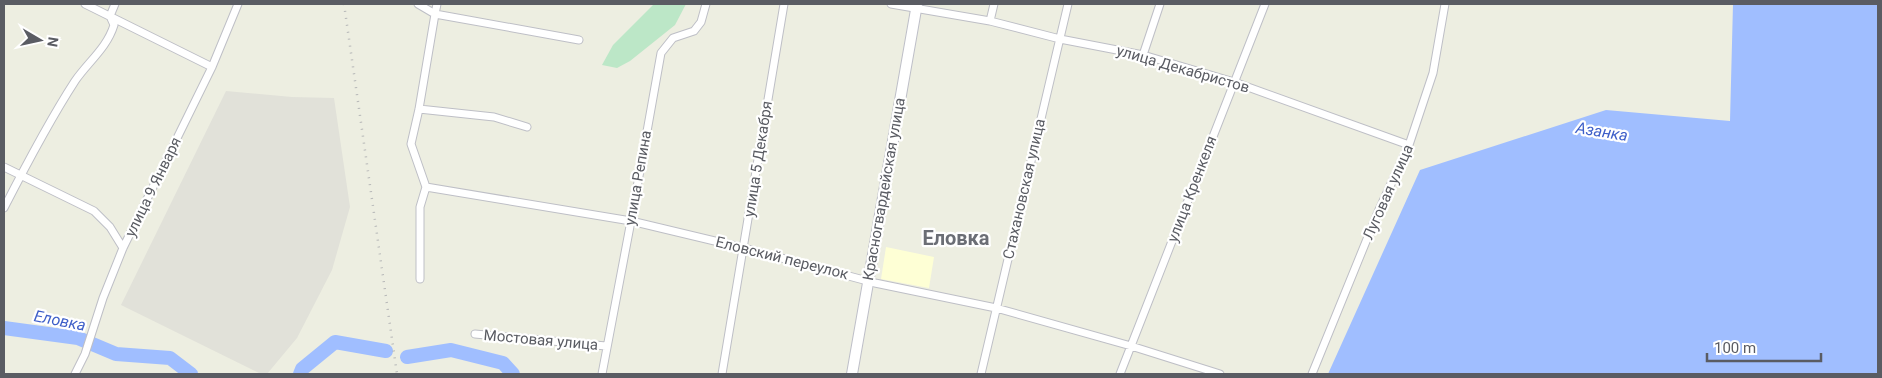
<svg xmlns="http://www.w3.org/2000/svg" width="1882" height="378" font-family="Roboto,sans-serif">
<style>
.commercial{fill:#feffd5}
.industrial{fill:#e1e1d9}
.green{fill:#bce7c7}
.water{fill:#a0beff}
.lines{fill:none;stroke-linecap:round;stroke-linejoin:round}
.river{stroke:#a0beff;stroke-width:14}
.street-casing{stroke:#bebfc6;stroke-width:9}
.secondary-casing{stroke:#bebfc8;stroke-width:12}
.street{stroke:#fff;stroke-width:7}
.secondary{stroke:#fff;stroke-width:10}
.rail{stroke:#b7b8b8;stroke-width:2.5;stroke-dasharray:1 6;stroke-linecap:butt}
.labels{text-anchor:middle;stroke-width:4.5;stroke-linejoin:round;paint-order:stroke}
.street-label{font-size:15px;fill:#5a5c63;stroke:#fff}
.water-label{font-size:16px;font-style:italic;fill:#3d5ec8;stroke:#fff}
.district-label{font-size:20px;font-weight:bold;fill:#6b6e75;stroke:#fff}
</style>
<rect width="100%" height="100%" fill="#edeee1"/>
<path class="commercial" d="M 886,247 L 934,257 L 929,288 L 881,279 Z"/>
<path class="industrial" d="M 226,91 L 292,97 L 334,98 L 350,207 L 332,270 L 297,338 L 267,374 L 261,374 L 121,305 Z"/>
<path class="green" d="M 654,4 L 686,4 L 675,25 L 630,61 L 617,68 L 602,65 L 613,45 Z"/>
<path class="water" d="M 1733,4 L 1878,4 L 1878,374 L 1328,374 L 1420,170 L 1606,110 L 1730,121 Z"/>
<g class="lines">
<path class="river" d="M 4,328 L 78,338 L 116,354 L 170,358 L 191,374
M 407,357 L 451,350 L 503,363 L 513,374
M 300,374 L 302,369 L 335,342 L 386,351"/>
<defs>
<path id="street" d="M 85,4 L 212,67
M 418,4 L 435,14 L 419,109 L 411,144 L 426,187 L 420,207 L 420,279
M 437,4 L 435,14 L 579,40
M 891,4 L 990,21 L 1060,39 L 1143,55 L 1234,82 L 1409,145
M 990,21 L 994,4
M 1143,55 L 1160,4
M 419,109 L 494,117 L 527,127
M 4,167 L 94,211 L 110,227 L 123,248
M 426,187 L 631,221 L 744,248 L 875,283 L 996,308 L 1131,346 L 1220,374
M 4,208 C 26,165 49,121 75,81 C 88,62 107,48 114,25 L 110,16 L 115,4
M 475,334 L 606,346
M 75,374 L 85,354 L 103,298 L 123,248 L 212,67 L 238,4
M 602,374 L 631,221 L 661,53 L 673,38 L 694,31 L 701,22 L 706,4
M 722,374 L 784,4
M 981,374 L 1068,4
M 1120,374 L 1265,4
M 1312,374 L 1378,212 L 1409,145 L 1433,73 L 1445,4"/>
<path id="secondary" d="M 852,374 L 917,4"/>
</defs>
<use href="#street" class="street-casing"/>
<use href="#secondary" class="secondary-casing"/>
<use href="#street" class="street"/>
<use href="#secondary" class="secondary"/>
<path class="rail" d="M 344,4 L 397,374"/>
</g>
<g class="labels">
<g class="street-label">
<text transform="translate(1183 69) rotate(16)" y="5">улица Декабристов</text>
<text transform="translate(758 159) rotate(-81)" y="5">улица 5 Декабря</text>
<text transform="translate(638 178) rotate(-80)" y="5">улица Репина</text>
<text transform="translate(153 187) rotate(-64)" y="5">улица 9 Января</text>
<text transform="translate(884 189) rotate(-80)" y="5">Красногвардейская улица</text>
<text transform="translate(1024 189) rotate(-77)" y="5">Стахановская улица</text>
<text transform="translate(1192 189) rotate(-69)" y="5">улица Кренкеля</text>
<text transform="translate(1388 192) rotate(-66)" y="5">Луговая улица</text>
<text transform="translate(782 258) rotate(14)" y="5">Еловский переулок</text>
<text transform="translate(541 340) rotate(5)" y="5">Мостовая улица</text>
</g>
<g class="water-label">
<text transform="translate(1602 131) rotate(9)" y="6">Азанка</text>
<text transform="translate(60 320) rotate(11)" y="6">Еловка</text>
</g>
<g class="district-label">
<text x="956" y="245">Еловка</text>
</g>
</g>
<rect width="1882" height="378" fill="none" stroke="#5a5c63" stroke-width="10"/>
<g transform="translate(40 40) rotate(99)" stroke="#ffffff" stroke-width="4" paint-order="stroke">
<path d="M0-4L9 19L0 12L-9 19Z" fill="#5a5c63"/>
<text y="-8" font-size="14" font-weight="bold" text-anchor="middle" fill="#5a5c63">N</text>
</g>
<path d="M1707 353v8h114v-8" fill="none" stroke="#5a5c63" stroke-width="2.5"/>
<text x="1714" y="353" font-size="15" fill="#5a5c63" stroke="#ffffff" stroke-width="4" paint-order="stroke">100 m</text>
</svg>
